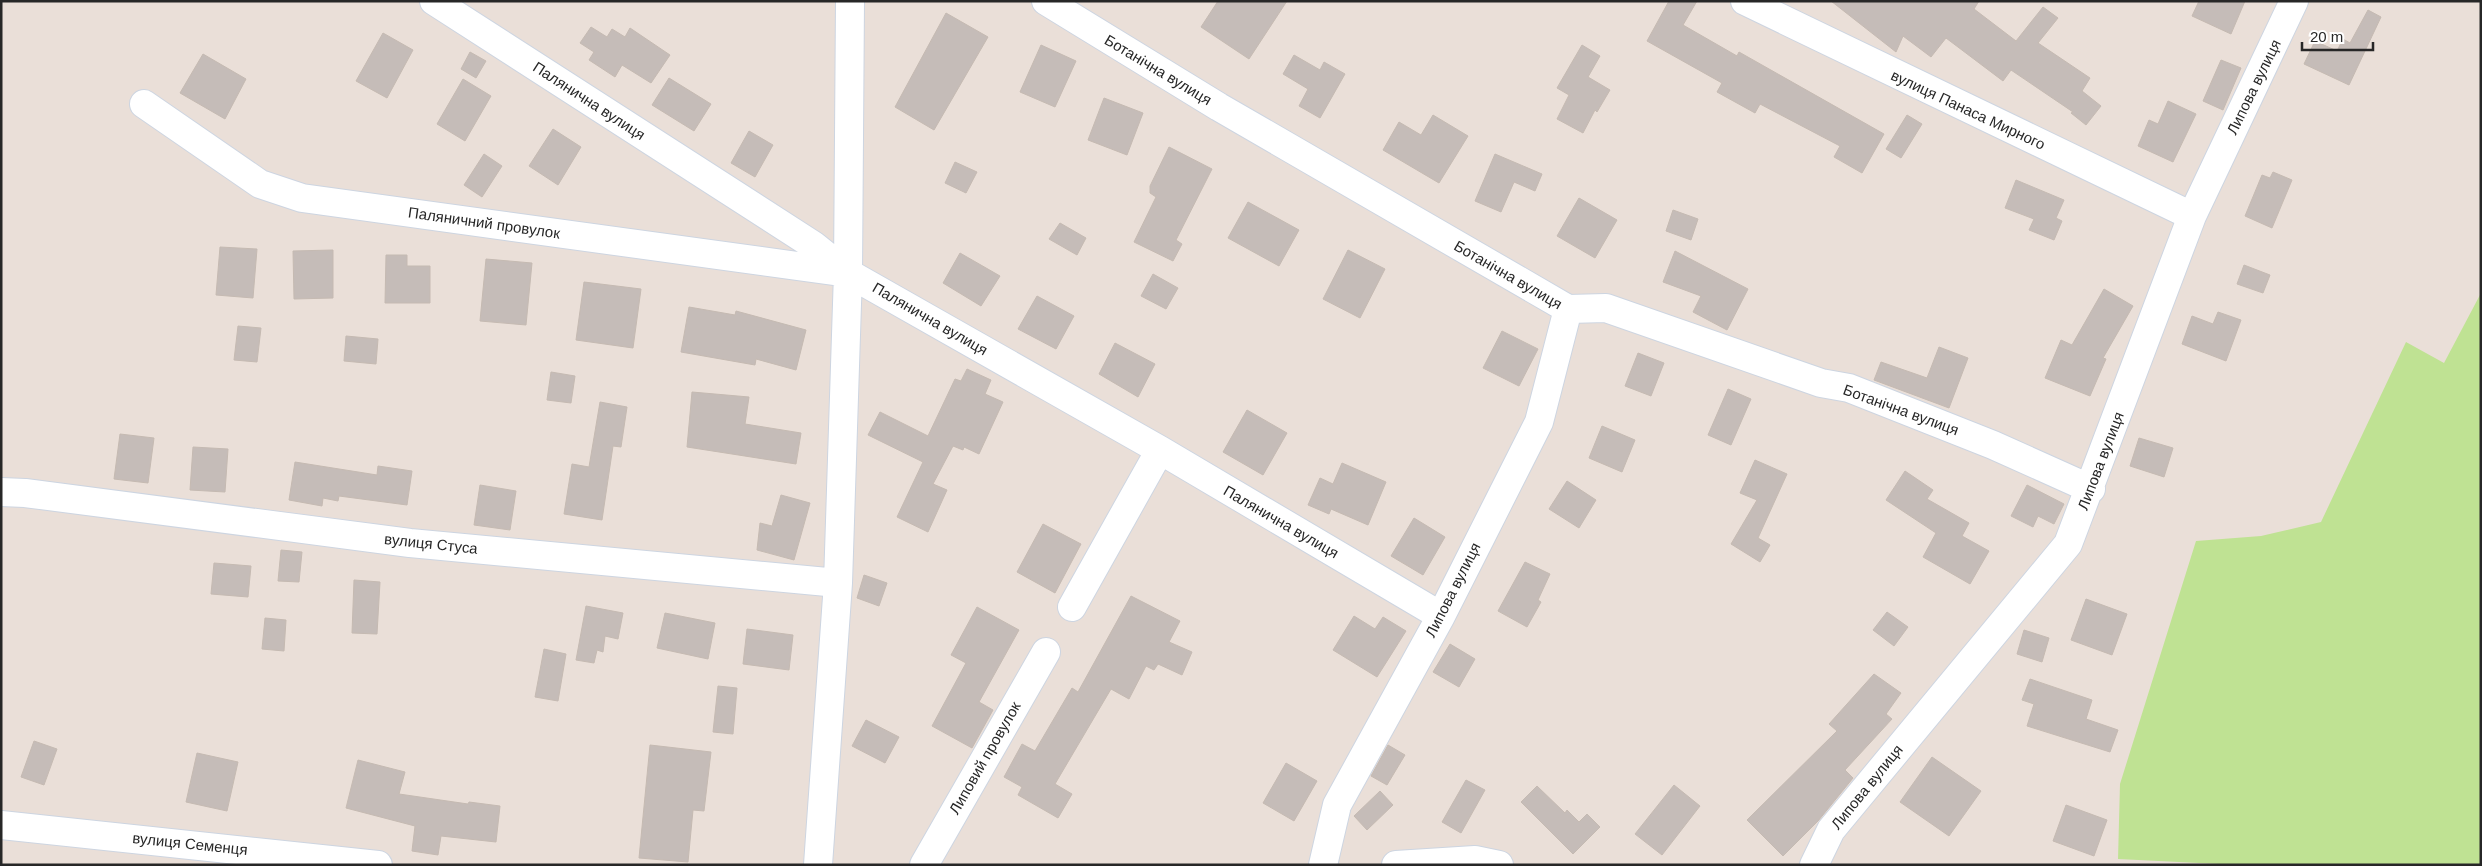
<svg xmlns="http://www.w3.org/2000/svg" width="2482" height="866" font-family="Helvetica,sans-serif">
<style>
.green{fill:#bfe293}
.building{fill:#c5bcb8;stroke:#c5bab2}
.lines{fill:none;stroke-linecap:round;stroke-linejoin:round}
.street-casing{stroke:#cdd5e1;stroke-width:30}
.street{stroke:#fff;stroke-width:28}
.labels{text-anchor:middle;stroke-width:5;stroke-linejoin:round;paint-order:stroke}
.street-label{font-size:15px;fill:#272727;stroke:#fff}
</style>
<rect width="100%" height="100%" fill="#eadfd8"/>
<path class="green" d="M 2481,293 L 2481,865 L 2240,865 L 2118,859 L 2120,784 L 2196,541 L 2261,536 L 2321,522 L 2406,342 L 2444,363 Z"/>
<path class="building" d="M 1218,1 L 1287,1 L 1249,59 L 1201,27 Z
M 1669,1 L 1697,1 L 1683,25 L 1737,56 L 1739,52 L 1884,134 L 1862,173 L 1834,157 L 1840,146 L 1760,104 L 1755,113 L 1717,92 L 1722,83 L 1647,41 Z
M 1831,1 L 1979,1 L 1974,9 L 2016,41 L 2043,7 L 2058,18 L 2038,43 L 2090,78 L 2082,91 L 2101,106 L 2086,125 L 2071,113 L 2073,112 L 2011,70 L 2003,81 L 1946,38 L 1931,57 L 1903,36 L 1896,52 Z
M 2199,1 L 2245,1 L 2231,34 L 2192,16 Z
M 2368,10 L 2381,17 L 2349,85 L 2304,64 L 2315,41 L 2337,51 L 2343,39 L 2350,43 Z
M 946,13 L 988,37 L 934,130 L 895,107 Z
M 591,27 L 607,37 L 612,29 L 625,37 L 630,28 L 670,55 L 651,83 L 622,65 L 615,77 L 589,60 L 594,52 L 580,43 Z
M 383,33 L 413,50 L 387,98 L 356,81 Z
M 1041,45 L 1076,61 L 1055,107 L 1020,92 Z
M 1582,45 L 1600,56 L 1588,77 L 1610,90 L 1597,112 L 1595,110 L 1583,133 L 1557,119 L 1569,95 L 1557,88 Z
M 470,52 L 486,61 L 476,78 L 461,69 Z
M 203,54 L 246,79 L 225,119 L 180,93 Z
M 1294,55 L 1320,70 L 1324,62 L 1345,74 L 1320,118 L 1299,106 L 1308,89 L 1283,74 Z
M 2221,60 L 2241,68 L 2223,110 L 2203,101 Z
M 669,78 L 711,104 L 694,131 L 652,105 Z
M 463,79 L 491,96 L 465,141 L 437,124 Z
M 1104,98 L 1143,113 L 1127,155 L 1088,140 Z
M 2168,101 L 2196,114 L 2173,162 L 2138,146 L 2149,120 L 2158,124 Z
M 1433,115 L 1468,136 L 1439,183 L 1383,150 L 1399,122 L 1421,135 Z
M 1907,115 L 1922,124 L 1901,158 L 1886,149 Z
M 553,129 L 581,147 L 558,185 L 529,166 Z
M 749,131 L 773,145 L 755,177 L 731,163 Z
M 1169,147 L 1212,169 L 1176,240 L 1182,244 L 1173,261 L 1134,242 L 1156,197 L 1150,193 L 1150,186 Z
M 484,154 L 502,166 L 482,197 L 464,185 Z
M 1495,154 L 1542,174 L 1535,191 L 1514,182 L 1501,212 L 1475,201 Z
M 955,162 L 977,172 L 966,193 L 945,183 Z
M 2273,172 L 2292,180 L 2272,228 L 2245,216 L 2262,175 L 2270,178 Z
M 2016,180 L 2064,200 L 2056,218 L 2062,221 L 2054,240 L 2029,230 L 2034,219 L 2005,208 Z
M 1579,198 L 1617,220 L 1595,258 L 1557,236 Z
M 1248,202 L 1299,230 L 1279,266 L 1228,238 Z
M 1673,210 L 1698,219 L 1691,240 L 1666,231 Z
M 1060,223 L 1086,238 L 1077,255 L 1049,239 Z
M 220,247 L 257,249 L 253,298 L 216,295 Z
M 333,250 L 333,298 L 294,299 L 293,251 Z
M 1348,250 L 1385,269 L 1360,318 L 1323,299 Z
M 1675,251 L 1748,289 L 1727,330 L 1693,312 L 1701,296 L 1663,282 Z
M 960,253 L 1000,276 L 981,306 L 943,283 Z
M 386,255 L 407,255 L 407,266 L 430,266 L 430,303 L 385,303 Z
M 486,259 L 532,263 L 526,325 L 480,321 Z
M 2244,265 L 2270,275 L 2263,293 L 2237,284 Z
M 1153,274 L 1178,288 L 1166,309 L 1141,296 Z
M 584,282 L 641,289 L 633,348 L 576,340 Z
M 2104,289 L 2133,306 L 2103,358 L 2106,359 L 2090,396 L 2045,378 L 2061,340 L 2072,345 Z
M 1037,296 L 1074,316 L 1056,349 L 1018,329 Z
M 689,307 L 735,315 L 736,311 L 806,330 L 796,370 L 756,359 L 755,365 L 681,352 Z
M 2218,312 L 2241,320 L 2226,361 L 2182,344 L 2192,316 L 2213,324 Z
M 238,326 L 261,328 L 257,362 L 234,360 Z
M 1502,331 L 1538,349 L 1519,386 L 1483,368 Z
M 346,336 L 378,339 L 376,364 L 344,361 Z
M 1115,343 L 1155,364 L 1138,397 L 1099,374 Z
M 1939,347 L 1968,358 L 1949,408 L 1874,380 L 1881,362 L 1927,378 Z
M 1638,353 L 1664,363 L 1651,396 L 1625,386 Z
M 967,369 L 991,380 L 985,394 L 1003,402 L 979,454 L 964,447 L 963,450 L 953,446 L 933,484 L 947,490 L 928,532 L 897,517 L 923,462 L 868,435 L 880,412 L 928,436 L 955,379 L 961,381 Z
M 551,372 L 575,376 L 571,403 L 547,400 Z
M 1728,389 L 1751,399 L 1731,445 L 1708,435 Z
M 692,392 L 749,397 L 745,424 L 801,433 L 796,464 L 687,447 Z
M 600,402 L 627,407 L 621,447 L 613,446 L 602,520 L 564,514 L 572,464 L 589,467 Z
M 1247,410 L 1287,433 L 1263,475 L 1223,452 Z
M 1602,426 L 1635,440 L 1622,472 L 1589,458 Z
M 120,434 L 154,438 L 148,483 L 114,479 Z
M 2139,438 L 2173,448 L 2164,477 L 2130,466 Z
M 193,447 L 228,449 L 225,492 L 190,490 Z
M 1755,460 L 1787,474 L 1758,538 L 1770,545 L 1760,562 L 1731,544 L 1757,500 L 1740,493 Z
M 295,462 L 377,475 L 378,466 L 412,471 L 407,505 L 339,496 L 338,501 L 323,498 L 322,506 L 289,500 Z
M 1342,463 L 1386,482 L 1368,525 L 1331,509 L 1329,514 L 1308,505 L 1320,478 L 1333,484 Z
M 1905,471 L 1933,490 L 1927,499 L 1969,523 L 1962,536 L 1989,551 L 1970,584 L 1923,557 L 1936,533 L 1886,500 Z
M 1567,481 L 1596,500 L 1579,528 L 1549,509 Z
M 480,485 L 516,491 L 510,530 L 474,525 Z
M 2027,485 L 2064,504 L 2054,524 L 2038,516 L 2033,527 L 2011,516 Z
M 781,495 L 810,503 L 794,560 L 757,550 L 760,523 L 772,526 Z
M 1414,518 L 1445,537 L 1423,575 L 1391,556 Z
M 1043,524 L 1081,544 L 1055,593 L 1017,572 Z
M 281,550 L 302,552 L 299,582 L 278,581 Z
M 1525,562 L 1550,574 L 1538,600 L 1541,602 L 1527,627 L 1498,611 Z
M 214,563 L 251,566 L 248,597 L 211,594 Z
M 864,575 L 887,583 L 879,606 L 857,598 Z
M 354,580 L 380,582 L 377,634 L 352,633 Z
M 1131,596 L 1180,621 L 1169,642 L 1192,652 L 1182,675 L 1158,664 L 1154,670 L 1146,666 L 1129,699 L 1111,689 L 1055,784 L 1072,794 L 1058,818 L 1018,795 L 1022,787 L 1004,777 L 1022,744 L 1035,751 L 1072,688 L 1078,692 Z
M 2086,599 L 2127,614 L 2112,655 L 2071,640 Z
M 586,606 L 623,613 L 618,639 L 605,636 L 603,652 L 597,650 L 594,663 L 576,660 Z
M 977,607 L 1019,630 L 979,702 L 993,710 L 972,748 L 932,726 L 966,663 L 951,655 Z
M 1887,612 L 1908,627 L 1894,646 L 1873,630 Z
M 665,613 L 715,623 L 708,659 L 657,648 Z
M 1354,616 L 1375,629 L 1383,617 L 1406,631 L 1377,677 L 1333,650 Z
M 265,618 L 286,620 L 284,651 L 262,649 Z
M 747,629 L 793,635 L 789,670 L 743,664 Z
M 2024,630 L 2049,638 L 2042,662 L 2017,654 Z
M 1450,644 L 1475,659 L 1459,687 L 1433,672 Z
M 544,649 L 566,654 L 558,701 L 535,697 Z
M 1874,674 L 1901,693 L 1886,714 L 1892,719 L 1845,770 L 1853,778 L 1818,821 L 1783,856 L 1747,820 L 1837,731 L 1829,724 Z
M 2030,679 L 2092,700 L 2086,719 L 2118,730 L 2110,752 L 2027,726 L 2034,704 L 2022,700 Z
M 718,686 L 737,688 L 733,734 L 713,732 Z
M 866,720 L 899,737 L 885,763 L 852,746 Z
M 34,741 L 57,749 L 44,785 L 21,777 Z
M 650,745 L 711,752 L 704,811 L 693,810 L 688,862 L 639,858 Z
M 1388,745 L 1405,755 L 1387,785 L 1371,776 Z
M 197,753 L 238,762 L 227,811 L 186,802 Z
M 1932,757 L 1981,791 L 1949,836 L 1900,802 Z
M 358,760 L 405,772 L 399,794 L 468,804 L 469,802 L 500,806 L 496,842 L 441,836 L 438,855 L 412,851 L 415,826 L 346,808 Z
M 1286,763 L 1317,781 L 1294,821 L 1263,803 Z
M 1466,780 L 1485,790 L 1461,833 L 1442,822 Z
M 1674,785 L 1700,806 L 1662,855 L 1635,834 Z
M 1537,786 L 1565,813 L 1567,810 L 1579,822 L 1587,814 L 1600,827 L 1573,854 L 1521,802 Z
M 1380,791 L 1393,805 L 1367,830 L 1354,816 Z
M 2066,805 L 2107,820 L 2094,856 L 2053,841 Z"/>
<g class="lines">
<defs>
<path id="street" d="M 434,1 L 813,245 L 848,273 L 1160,450 L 1441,616
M 1046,1 L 1219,107 L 1568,309 L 1606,308 L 1821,383 L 1849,388 L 1993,445 L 2091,489
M 1745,1 L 2192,216
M 144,104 L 260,184 L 302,198 L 848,273
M 1,492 L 25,493 L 410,543 L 838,583
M 1072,607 L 1160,450
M 1,825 L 378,865
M 818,865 L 838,583 L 848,273 L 850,1
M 924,865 L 1046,652
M 1323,865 L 1337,805 L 1441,616 L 1539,422 L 1568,309
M 1396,865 L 1475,860 L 1499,865
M 1814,865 L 1831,830 L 2068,544 L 2192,216 L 2294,1"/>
</defs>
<use href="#street" class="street-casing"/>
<use href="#street" class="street"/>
</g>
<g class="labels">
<g class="street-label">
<text transform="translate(1158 70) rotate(31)" y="5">Ботанічна вулиця</text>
<text transform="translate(2254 87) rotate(-64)" y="5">Липова вулиця</text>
<text transform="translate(589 101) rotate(33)" y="5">Палянична вулиця</text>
<text transform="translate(1968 110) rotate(25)" y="5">вулиця Панаса Мирного</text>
<text transform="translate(484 223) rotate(8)" y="5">Паляничний провулок</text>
<text transform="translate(1508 275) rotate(30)" y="5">Ботанічна вулиця</text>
<text transform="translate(930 319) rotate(30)" y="5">Палянична вулиця</text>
<text transform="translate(1901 410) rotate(20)" y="5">Ботанічна вулиця</text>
<text transform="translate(2101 461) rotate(-69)" y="5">Липова вулиця</text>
<text transform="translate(1281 522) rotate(30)" y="5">Палянична вулиця</text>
<text transform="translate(431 544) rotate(6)" y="5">вулиця Стуса</text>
<text transform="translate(1453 590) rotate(-63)" y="5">Липова вулиця</text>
<text transform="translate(985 758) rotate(-60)" y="5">Липовий провулок</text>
<text transform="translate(1867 787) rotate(-51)" y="5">Липова вулиця</text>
<text transform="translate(190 844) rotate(6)" y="5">вулиця Семенця</text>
</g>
</g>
<rect width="2482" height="866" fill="none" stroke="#272727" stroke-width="5"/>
<path d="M2302 42v8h71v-8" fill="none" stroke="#272727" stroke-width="2.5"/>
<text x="2310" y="42" font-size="15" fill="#272727" stroke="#ffffff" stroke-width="4" paint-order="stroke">20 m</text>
</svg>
